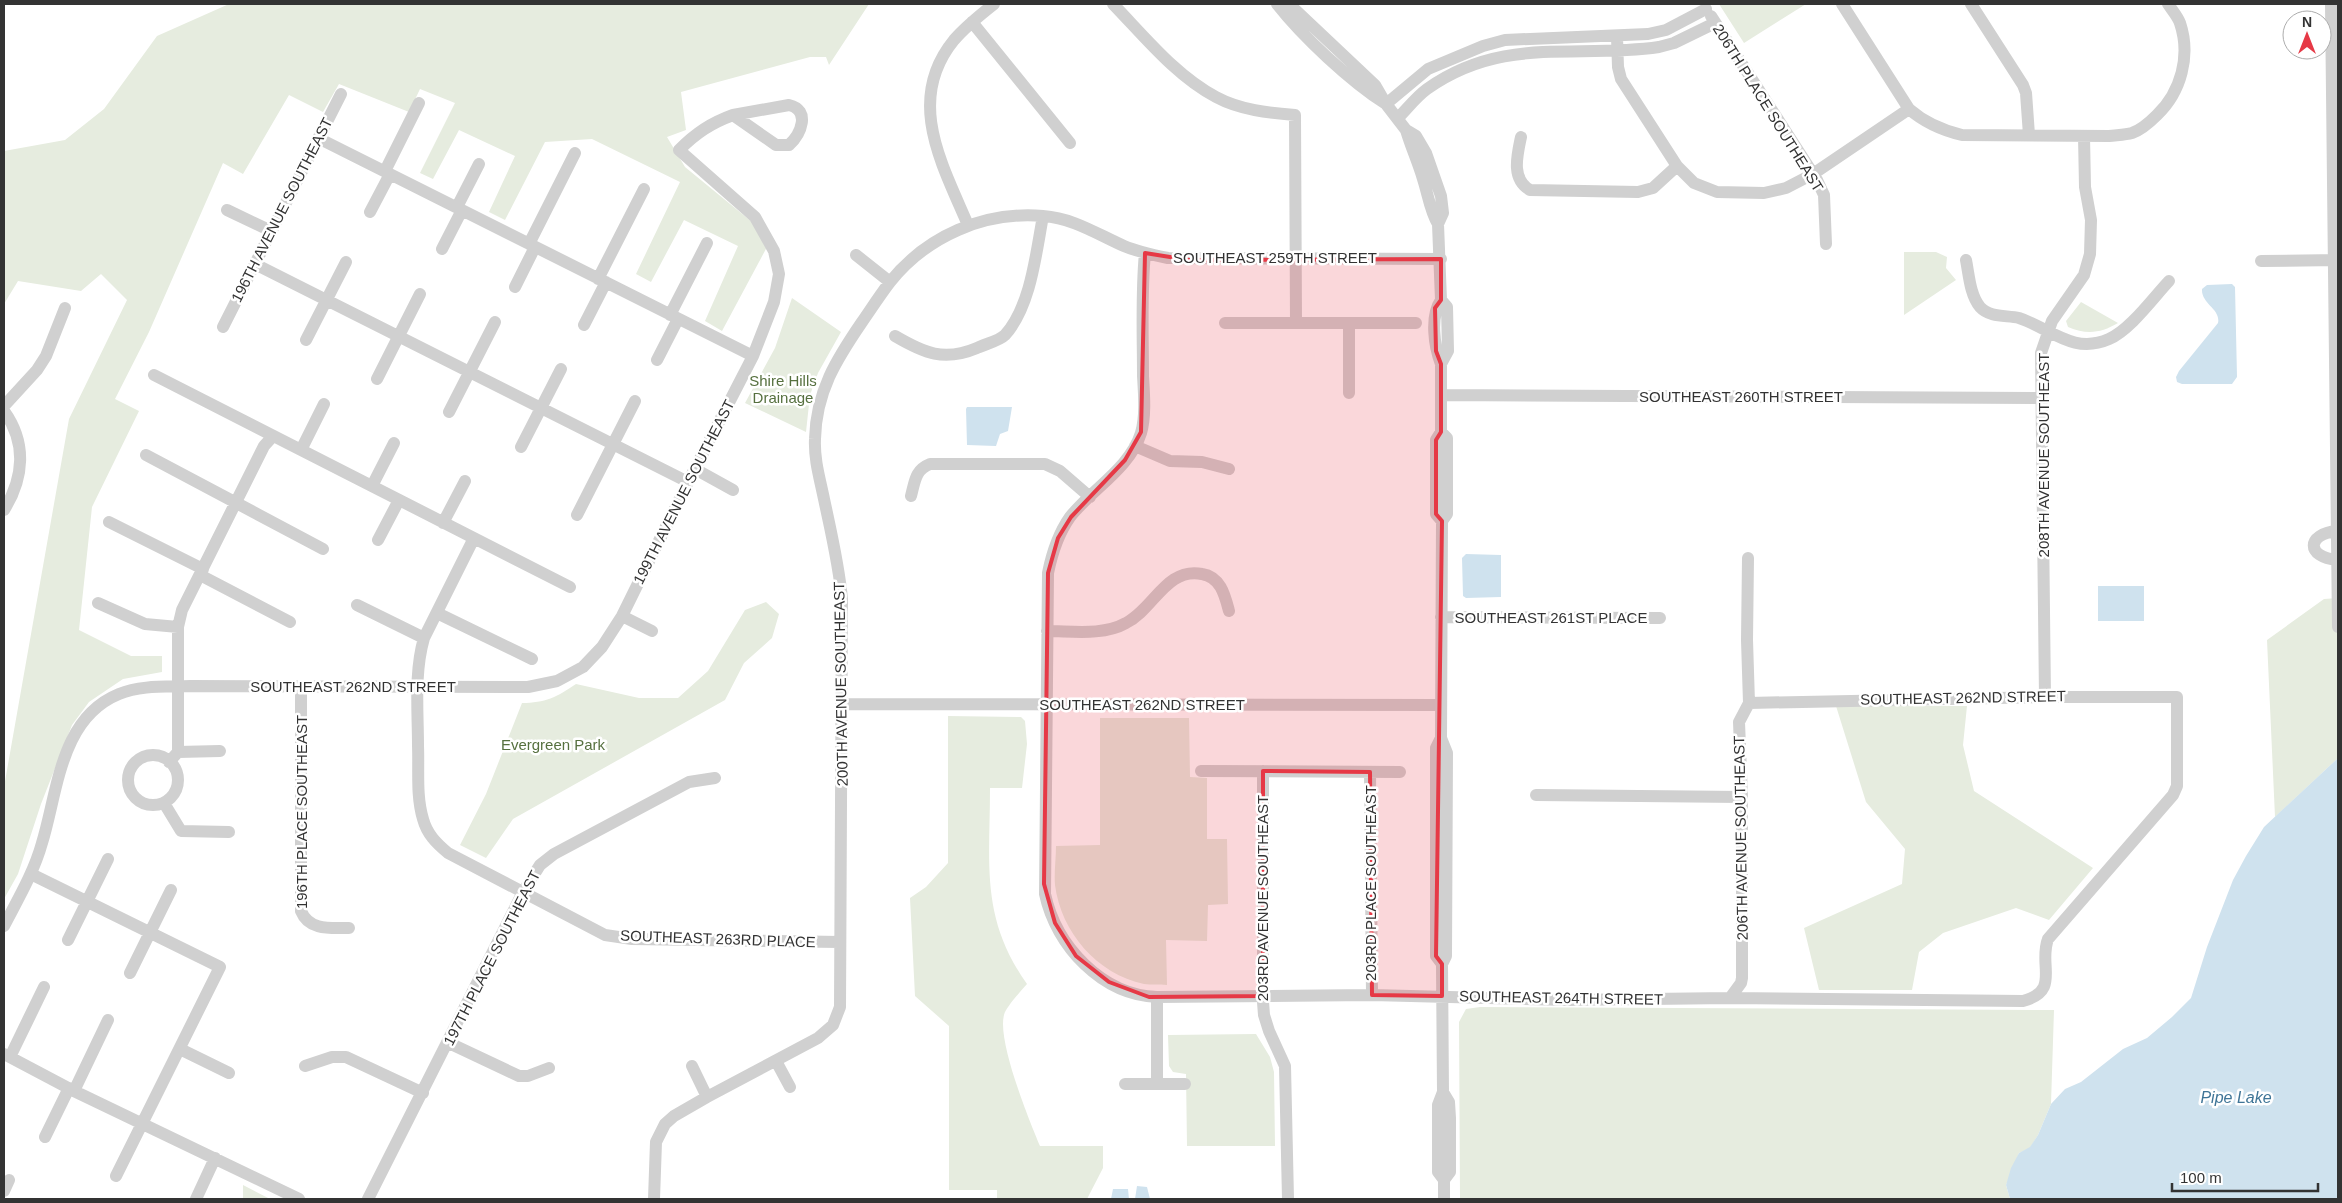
<svg xmlns="http://www.w3.org/2000/svg" width="2342" height="1203" font-family="Arial,sans-serif">
<style>
.green{fill:#e6ecdf}
.water{fill:#cfe2ee}
.lines{fill:none;stroke-linecap:round;stroke-linejoin:round}
.minor{stroke:#d0d0d0;stroke-width:12}
.marked{fill:#e63946;fill-opacity:0.2;stroke:#e63946;stroke-width:4;stroke-linejoin:round}
.labels{text-anchor:middle;stroke-width:5;stroke-linejoin:round;paint-order:stroke}
.street-label{font-size:15px;fill:#333;stroke:#fff}
.park-label{font-size:15px;fill:#56703f;stroke:#fff}
.water-label{font-size:16px;font-style:italic;fill:#3f7597;stroke:#fff}
</style>
<rect width="100%" height="100%" fill="#fff"/>
<path class="green" d="M 229,4 L 869,4 L 829,65 L 826,57 L 810,57 L 681,92 L 686,130 L 667,137 L 685,167 L 752,222 L 767,247 L 722,331 L 705,321 L 738,246 L 684,220 L 651,282 L 636,274 L 680,182 L 592,139 L 545,142 L 505,220 L 489,212 L 515,156 L 459,130 L 433,179 L 420,173 L 455,103 L 420,89 L 409,112 L 339,84 L 323,112 L 289,95 L 243,174 L 223,163 L 149,332 L 115,399 L 139,411 L 92,507 L 79,630 L 131,656 L 162,656 L 162,672 L 123,679 L 89,702 L 72,725 L 41,804 L 18,874 L 4,899 L 4,787 L 69,419 L 127,300 L 101,274 L 81,291 L 18,281 L 4,304 L 4,151 L 65,140 L 104,109 L 157,36 Z
M 1719,4 L 1806,4 L 1744,43 Z
M 1904,252 L 1936,252 L 1947,257 L 1946,268 L 1956,280 L 1904,315 Z
M 792,298 L 841,332 L 818,373 L 810,395 L 806,432 L 745,403 L 775,348 Z
M 2081,302 L 2118,323 C 2101,333 2087,335 2068,327 L 2066,321 Z
M 2338,598 L 2338,758 L 2275,817 L 2267,640 L 2324,599 Z
M 766,602 L 779,614 L 772,638 L 744,663 L 725,700 L 513,819 L 486,858 L 460,845 L 486,794 L 522,703 C 545,703 557,697 576,684 L 639,698 L 678,698 L 708,671 L 745,610 Z
M 1836,706 L 1967,706 L 1963,745 L 1974,791 L 2093,868 L 2049,920 L 2016,908 L 1943,933 L 1919,952 L 1912,990 L 1819,990 L 1804,928 L 1902,884 L 1905,849 L 1866,802 Z
M 948,716 L 1021,717 L 1025,721 L 1027,744 L 1022,788 L 990,788 C 990,864 980,918 1027,984 C 1021,991 1006,1007 1004,1015 C 997,1041 1029,1120 1040,1146 L 1103,1146 L 1103,1168 L 1087,1199 L 997,1199 L 997,1190 L 949,1190 L 949,1026 L 915,996 L 910,898 L 926,887 L 948,863 Z
M 1100,718 L 1189,718 L 1190,777 L 1207,778 L 1207,839 L 1227,839 L 1228,904 L 1208,905 L 1207,941 L 1166,940 L 1167,985 C 1159,984 1151,985 1144,984 C 1097,974 1061,932 1055,885 C 1054,872 1056,859 1056,846 L 1100,845 Z
M 1480,1007 L 2054,1010 L 2051,1104 L 2038,1135 L 2030,1148 L 2019,1153 L 2006,1185 L 2010,1199 L 1460,1199 L 1459,1022 L 1466,1009 Z
M 1256,1034 L 1270,1057 L 1274,1072 L 1275,1146 L 1187,1146 L 1186,1074 L 1173,1072 L 1169,1066 L 1168,1035 Z
M 243,1185 L 270,1199 L 243,1199 Z"/>
<path class="water" d="M 2232,284 L 2235,287 L 2237,377 L 2232,384 L 2182,384 L 2177,382 L 2176,377 L 2179,371 L 2218,323 C 2221,309 2201,304 2202,289 L 2207,285 Z
M 967,407 L 1012,407 L 1008,431 L 1000,434 L 996,446 L 967,445 L 966,409 Z
M 1466,554 L 1501,555 L 1501,597 L 1466,598 L 1463,596 L 1462,558 Z
M 2098,586 L 2144,586 L 2144,621 L 2098,621 Z
M 2338,758 L 2338,1199 L 2010,1199 L 2006,1185 L 2011,1168 L 2019,1153 L 2030,1147 L 2038,1135 L 2051,1104 L 2065,1089 L 2081,1082 L 2123,1049 L 2147,1038 L 2172,1017 L 2191,998 L 2207,947 L 2233,880 L 2246,856 L 2264,827 Z
M 1137,1186 L 1147,1187 L 1150,1199 L 1135,1199 Z
M 1113,1189 L 1128,1189 L 1129,1199 L 1111,1199 Z"/>
<g class="lines">
<path class="minor" d="M 1113,4 C 1144,36 1176,76 1216,97 C 1240,110 1269,113 1295,115 L 1296,323
M 1277,4 C 1303,37 1350,81 1386,104 L 1375,85 L 1289,4
M 1842,4 L 1909,109 C 1925,123 1941,130 1962,135 L 2109,136 C 2116,135 2125,135 2132,133 C 2141,130 2150,122 2157,115 C 2181,92 2191,56 2180,23 C 2178,17 2172,10 2168,4
M 1971,4 L 2023,85 L 2026,93 L 2029,135
M 2331,4 L 2338,627
M 1711,16 L 1817,180 L 1824,195 L 1826,244
M 972,22 L 1070,143
M 1617,37 L 1618,67 L 1621,79 L 1677,166 L 1694,183 L 1717,192 L 1764,193 L 1786,188 L 1813,174 L 1909,109
M 1398,118 C 1407,109 1416,97 1427,89 C 1503,35 1575,59 1659,47 L 1674,43 L 1715,23
M 1406,130 C 1411,147 1418,162 1423,179 C 1428,194 1430,211 1438,224 L 1443,213 L 1441,196 L 1426,153 L 1416,136 L 1406,130 L 1386,104 L 1428,69 L 1483,46 L 1505,40 L 1648,34 L 1666,30 L 1706,9
M 1521,137 C 1517,156 1511,179 1530,190 L 1638,192 L 1653,188 L 1677,166
M 318,138 L 753,356
M 385,171 L 419,103
M 457,207 L 479,164
M 227,210 L 271,231
M 370,212 L 390,174
M 1438,224 L 1441,300 C 1430,316 1434,346 1441,364 L 1448,351 L 1447,307 L 1441,300
M 968,225 C 942,164 905,100 954,40 C 966,26 980,15 994,4
M 529,244 L 575,153
M 442,249 L 462,210
M 1145,253 C 1141,294 1143,335 1143,376 C 1144,393 1146,416 1141,433 C 1130,468 1092,489 1070,517 C 1058,534 1052,553 1048,573 L 1045,894 C 1056,946 1102,995 1157,997 L 1372,995 L 1568,1000 L 1730,998 L 2023,1001 C 2061,991 2038,965 2048,939 L 2173,795 L 2177,786 L 2177,697 L 2045,697 L 1749,703
M 856,255 L 890,282
M 1966,260 C 1969,275 1970,295 1980,307 C 1990,318 2007,315 2019,318 C 2050,328 2073,355 2109,339 C 2130,330 2153,298 2169,281
M 2261,261 L 2338,260
M 255,264 L 688,482
M 598,279 L 644,189
M 515,287 L 535,247
M 670,315 L 707,243
M 1225,323 L 1416,323
M 1349,323 L 1349,393
M 584,325 L 606,282
M 223,327 L 341,94
M 895,336 C 924,353 944,362 977,348 C 985,344 999,341 1005,335 C 1031,306 1036,253 1043,216
M 306,340 L 346,262
M 657,360 L 678,319
M 1441,364 L 1441,432
M 154,375 L 570,587
M 377,379 L 420,294
M 1441,395 L 2041,398
M 4,406 L 37,370 L 46,356 L 65,308
M 4,411 C 27,443 24,478 4,510
M 449,412 L 495,322
M 1135,446 L 1170,461 L 1202,462 L 1229,469
M 521,447 L 561,369
M 301,450 L 324,404
M 146,455 L 323,549
M 695,469 L 733,490
M 372,486 L 394,443
M 911,496 C 915,481 915,470 930,464 L 1045,464 L 1060,471 L 1090,497
M 577,515 L 635,401
M 109,522 L 203,569
M 443,523 L 465,481
M 2337,531 C 2306,534 2306,557 2337,560
M 474,538 L 424,638 C 414,673 418,710 418,746 C 419,770 416,796 423,819 C 427,834 436,843 448,853 L 605,935 L 632,939 L 840,942
M 378,540 L 399,500
M 200,575 L 290,622
M 98,603 L 145,624 L 178,627
M 357,605 L 424,638
M 437,613 L 532,659
M 622,616 L 652,631
M 1441,617 L 1660,618
M 1047,631 C 1072,631 1103,636 1126,623 C 1154,609 1166,567 1202,574 C 1221,577 1225,596 1229,611
M 301,688 L 301,911 C 309,931 331,928 349,928
M 2045,697 L 2041,353 L 2052,321 L 2084,275 L 2090,254 L 2091,220 L 2085,187 L 2084,136
M 842,704 L 1441,705
M 1441,738 L 1442,521 L 1447,514 L 1447,438 L 1441,432 L 1436,440 L 1436,514 L 1442,521
M 178,752 L 220,751
M128 780a25 25 0 1 1 50 0a25 25 0 1 1-50 0Z
M 169,762 L 178,752 L 178,627 L 182,610 L 264,446 L 273,436
M 1201,771 L 1400,772
M 1263,771 L 1263,1002 L 1264,1015 L 1269,1031 L 1285,1066 L 1288,1199
M 1370,772 L 1372,995
M 1536,795 L 1742,797
M 164,803 L 181,831 L 229,832
M 31,874 L 220,967 L 116,1176
M 4,926 C 18,899 34,872 42,843 C 58,791 60,718 119,694 C 141,685 167,687 190,686 L 528,687 L 557,681 L 583,667 L 602,647 L 622,616 L 688,482 L 753,356 L 774,302 L 779,274 L 774,251 L 755,217 L 679,150 C 696,133 711,123 733,115 L 776,145 L 789,145 C 801,134 811,110 789,105 L 733,115
M 68,940 L 108,859
M 1442,964 L 1436,956 L 1436,748 L 1441,738 L 1447,753 L 1446,956 L 1442,964 L 1443,1092
M 130,973 L 171,890
M 1157,997 L 1157,1084
M 1730,998 L 1741,983 L 1742,978 L 1742,797 L 1739,722 L 1749,703 L 1747,640 L 1748,558
M 449,1043 L 519,1076 L 528,1076 L 549,1068
M 180,1049 L 229,1073
M 4,1054 L 74,1091 L 299,1199
M 10,1057 L 44,987
M 776,1061 L 790,1087
M 305,1066 L 332,1057 L 346,1057 L 423,1093
M 692,1066 L 707,1097
M 1125,1084 L 1185,1084
M 74,1091 L 108,1020
M 45,1137 L 69,1088
M 1444,1180 L 1450,1172 L 1450,1118 L 1449,1102 L 1443,1092 L 1438,1105 L 1438,1172 L 1444,1180 L 1444,1199
M 4,1191 L 9,1180
M 196,1199 L 215,1158
M 368,1199 L 523,892 L 540,865 L 554,854 L 689,782 L 715,778
M 654,1199 L 656,1142 L 665,1124 L 674,1116 L 707,1097 L 818,1038 L 833,1025 L 840,1007 L 842,599 C 839,565 831,532 824,499 C 820,479 814,460 815,439 C 816,392 836,360 862,322 C 871,309 880,295 890,282 C 927,236 984,211 1043,216 C 1073,218 1097,234 1124,246 C 1138,252 1153,255 1168,258 L 1441,259"/>
</g>
<path class="marked" d="M 1145,253 L 1189,260 L 1441,259 L 1441,300 L 1435,308 L 1436,351 L 1441,364 L 1441,432 L 1436,440 L 1436,514 L 1442,521 L 1436,956 L 1442,964 L 1442,996 L 1372,995 L 1370,772 L 1263,771 L 1263,996 L 1149,997 L 1109,982 L 1076,956 L 1055,923 L 1044,884 L 1048,573 L 1058,538 L 1071,517 L 1125,460 L 1141,432 Z"/>
<g class="labels">
<g class="street-label">
<text transform="translate(1768 108) rotate(58)" y="5">206TH PLACE SOUTHEAST</text>
<text transform="translate(282 210) rotate(-63)" y="5">196TH AVENUE SOUTHEAST</text>
<text x="1275" y="263">SOUTHEAST 259TH STREET</text>
<text x="1741" y="402">SOUTHEAST 260TH STREET</text>
<text transform="translate(2044 455) rotate(-90)" y="5">208TH AVENUE SOUTHEAST</text>
<text transform="translate(684 492) rotate(-63)" y="5">199TH AVENUE SOUTHEAST</text>
<text x="1551" y="623">SOUTHEAST 261ST PLACE</text>
<text transform="translate(841 684) rotate(-91)" y="5">200TH AVENUE SOUTHEAST</text>
<text x="353" y="692">SOUTHEAST 262ND STREET</text>
<text transform="translate(1963 698) rotate(-1)" y="5">SOUTHEAST 262ND STREET</text>
<text x="1142" y="710">SOUTHEAST 262ND STREET</text>
<text transform="translate(302 812) rotate(-90)" y="5">196TH PLACE SOUTHEAST</text>
<text transform="translate(1741 838) rotate(-91)" y="5">206TH AVENUE SOUTHEAST</text>
<text transform="translate(1371 883) rotate(-90)" y="5">203RD PLACE SOUTHEAST</text>
<text transform="translate(1263 898) rotate(-90)" y="5">203RD AVENUE SOUTHEAST</text>
<text transform="translate(718 939) rotate(2)" y="5">SOUTHEAST 263RD PLACE</text>
<text transform="translate(492 958) rotate(-63)" y="5">197TH PLACE SOUTHEAST</text>
<text transform="translate(1561 998) rotate(1)" y="5">SOUTHEAST 264TH STREET</text>
</g>
<g class="park-label">
<text x="783" y="386">Shire Hills<tspan x="783" dy="17">Drainage</tspan></text>
<text x="553" y="750">Evergreen Park</text>
</g>
<g class="water-label">
<text x="2236" y="1103">Pipe Lake</text>
</g>
</g>
<rect width="2342" height="1203" fill="none" stroke="#333333" stroke-width="10"/>
<g transform="translate(2307 35)"><circle r="24" fill="#ffffff" stroke="#adadad"/>
<path d="M0-4L9 19L0 12L-9 19Z" fill="#e63946"/>
<text y="-8" font-size="14" font-weight="bold" text-anchor="middle" fill="#333333">N</text>
</g>
<path d="M2172 1183v8h146v-8" fill="none" stroke="#333333" stroke-width="2.5"/>
<text x="2180" y="1183" font-size="15" fill="#333333" stroke="#ffffff" stroke-width="4" paint-order="stroke">100 m</text>
</svg>
